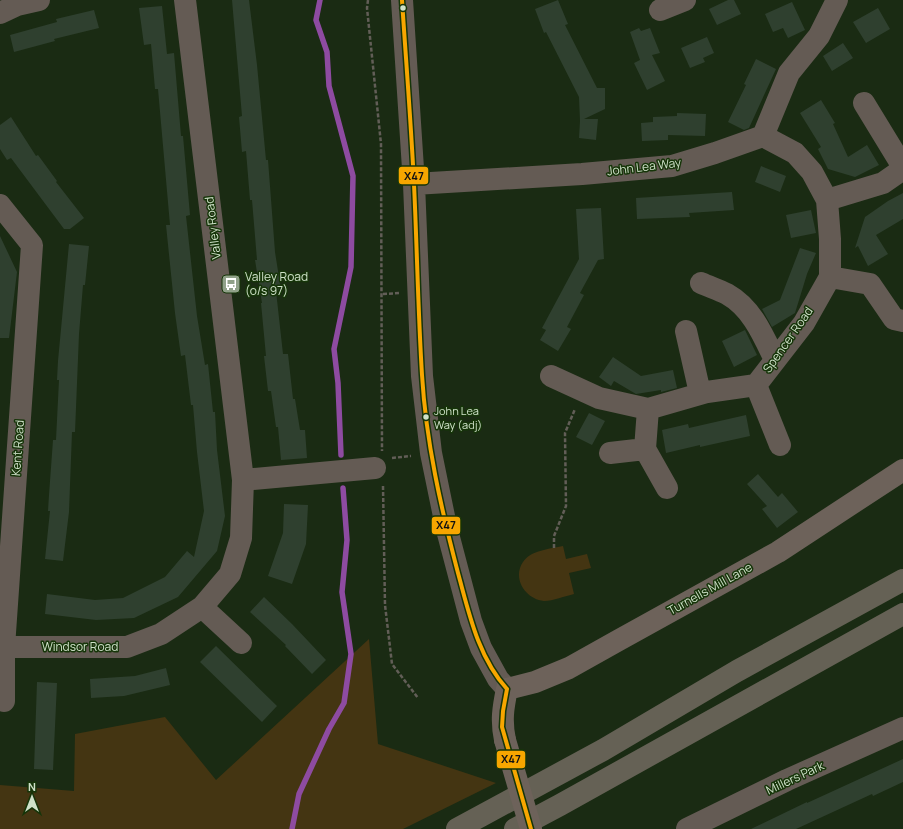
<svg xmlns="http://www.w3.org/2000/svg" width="903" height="829" font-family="Manrope,sans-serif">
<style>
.green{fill:#443512}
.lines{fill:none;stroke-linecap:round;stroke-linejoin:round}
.stream{stroke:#8e4ba1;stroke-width:5.5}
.building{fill:#2f402f}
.path{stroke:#625e57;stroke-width:2.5;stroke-dasharray:4 2;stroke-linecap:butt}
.minor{stroke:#645b54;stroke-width:22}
.major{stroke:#6d625a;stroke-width:22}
.highway{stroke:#656155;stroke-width:22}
.major-bridge{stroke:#6d625a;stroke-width:22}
.bus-1-casing{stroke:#163509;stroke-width:7}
.bus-1{stroke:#f7a600;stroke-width:4}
.bus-dot{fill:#cfe1c9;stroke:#163509;stroke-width:1.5}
.labels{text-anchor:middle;stroke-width:3;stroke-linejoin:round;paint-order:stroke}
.bus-label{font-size:11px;fill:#cfe1c9;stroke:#163509;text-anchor:start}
.street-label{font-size:12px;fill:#cfe1c9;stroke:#163509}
.poi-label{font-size:12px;fill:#cfe1c9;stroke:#163509;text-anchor:start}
.line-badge{stroke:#163509;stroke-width:1.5}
.pale-badge-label{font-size:11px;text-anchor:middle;font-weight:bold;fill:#111}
</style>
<rect width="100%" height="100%" fill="#1a2b13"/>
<path class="green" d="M 563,546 L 566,559 L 587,554 L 591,568 L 569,573 L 574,594 C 565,596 553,601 544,601 C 525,599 512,578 523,562 C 531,550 550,549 563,546 Z
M 369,639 L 378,744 L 496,783 L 403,829 L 0,829 L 0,785 L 74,791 L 75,734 L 165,717 L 216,780 Z"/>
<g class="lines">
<path class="stream" d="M 320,0 L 316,20 L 327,52 L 329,86 L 353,176 L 351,267 L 334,349 L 338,383 L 341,455
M 292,829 L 299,794 L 329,729 L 344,703 L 351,654 L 342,592 L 347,540 L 343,488"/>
</g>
<path class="building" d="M 232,0 L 249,0 L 257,65 L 266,160 L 268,160 L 275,252 L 281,290 L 276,291 L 283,354 L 288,354 L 293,399 L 295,399 L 300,430 L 305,430 L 307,458 L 281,460 L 278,427 L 276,427 L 271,391 L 268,391 L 264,356 L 266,356 L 261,303 L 262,303 L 255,260 L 257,260 L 252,200 L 250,200 L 246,151 L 242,152 L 239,117 L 242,116 Z
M 558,0 L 568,24 L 565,25 L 597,88 L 605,88 L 605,109 L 584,119 L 598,119 L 596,140 L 579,138 L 580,121 L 579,97 L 546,32 L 544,33 L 535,9 Z
M 728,0 L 734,0 L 741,14 L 717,25 L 709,9 Z
M 792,2 L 805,30 L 788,38 L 783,28 L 773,32 L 765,14 Z
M 162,6 L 167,54 L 174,53 L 181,136 L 183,136 L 190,215 L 186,216 L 197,316 L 205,365 L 208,364 L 213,412 L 215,412 L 217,450 L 225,516 L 217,551 L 178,597 L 134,618 L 96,620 L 45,614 L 47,594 L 95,600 L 123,598 L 165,577 L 187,551 L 194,557 L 204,511 L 197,452 L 193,405 L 191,405 L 185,355 L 181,356 L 175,313 L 166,225 L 170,225 L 158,89 L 155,89 L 151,44 L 144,45 L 139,8 Z
M 878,8 L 890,29 L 866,43 L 853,22 Z
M 94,10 L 99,28 L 54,39 L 55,41 L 14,52 L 10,35 L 57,22 L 56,19 Z
M 639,28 L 641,31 L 650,28 L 660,53 L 652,55 L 665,81 L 647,90 L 634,63 L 640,60 L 630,32 Z
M 707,37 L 714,53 L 703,58 L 705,62 L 690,68 L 681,48 Z
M 843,43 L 853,58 L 832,71 L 823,56 Z
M 756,59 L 776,69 L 749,128 L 744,130 L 728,122 L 746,85 L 744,84 Z
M 821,100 L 835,123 L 833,124 L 848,157 L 867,145 L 879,165 L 855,177 L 828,169 L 818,149 L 821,147 L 800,113 Z
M 677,113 L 706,114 L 705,136 L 668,135 L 668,140 L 642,141 L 641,123 L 653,122 L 653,117 L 677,116 Z
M 11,117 L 36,156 L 38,155 L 57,181 L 56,182 L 84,218 L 70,229 L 64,229 L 11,158 L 7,160 L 0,149 L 0,125 Z
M 761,166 L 786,176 L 780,192 L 755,182 Z
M 732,192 L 734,210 L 689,213 L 690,217 L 637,219 L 636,198 Z
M 903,193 L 903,219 L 876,235 L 888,254 L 868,266 L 858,246 L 855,248 L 865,217 L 888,201 Z
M 601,208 L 604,259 L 598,260 L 580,293 L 584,295 L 567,327 L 571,329 L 558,351 L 540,340 L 546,330 L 542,328 L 579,259 L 576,209 Z
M 811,210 L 816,233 L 791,238 L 786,215 Z
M 0,236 L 17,272 L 9,338 L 0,338 Z
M 69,244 L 89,246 L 85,285 L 83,285 L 79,334 L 75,432 L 72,432 L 69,512 L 63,561 L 45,559 L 50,511 L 48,511 L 49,495 L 53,440 L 56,440 L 59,380 L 57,380 L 58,361 Z
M 800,248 L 816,253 L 807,274 L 795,313 L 772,327 L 762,309 L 780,300 Z
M 745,330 L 757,355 L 734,367 L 722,341 Z
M 613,357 L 641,376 L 673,370 L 677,388 L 661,392 L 661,390 L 636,394 L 614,381 L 611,386 L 599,377 Z
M 589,413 L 605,421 L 592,445 L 576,437 Z
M 746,415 L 750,436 L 700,447 L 700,445 L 666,453 L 662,430 L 688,424 L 689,428 Z
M 758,474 L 778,497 L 782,493 L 798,512 L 777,528 L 762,509 L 767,506 L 747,484 Z
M 284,504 L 308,505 L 306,544 L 292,584 L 268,576 L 283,533 Z
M 264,597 L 292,624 L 326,660 L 312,674 L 285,646 L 286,645 L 250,612 Z
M 216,646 L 277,706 L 262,722 L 200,662 Z
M 166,668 L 170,685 L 124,696 L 91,698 L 90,679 L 135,676 Z
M 37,682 L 57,683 L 53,770 L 34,769 Z
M 903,759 L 903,782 L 873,796 L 872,794 L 796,829 L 751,829 L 807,802 L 807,803 Z"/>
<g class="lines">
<path class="path" d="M 368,0 L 367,8 L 381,144 L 382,451
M 383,294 L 400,293
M 392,458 L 411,456
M 383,486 L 385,605 L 392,664 L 418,698
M 554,548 L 554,536 L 566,506 L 565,433 L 575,409"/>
<path class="minor" d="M 402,0 L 414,184 L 422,376 L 431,453 L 446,526 L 471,621 L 481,648 L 498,679 L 507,689
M 660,10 L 685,0
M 0,13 L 17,5 L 39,0
M 864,103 L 903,167
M 414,184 L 582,174 L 672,166 L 715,153 L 763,136 L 789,73 L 819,36 L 837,0
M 827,200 L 883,183 L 903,169
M 0,205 L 32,245 L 4,647 L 4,701
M 830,277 L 870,284 L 894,319 L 903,321
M 701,283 C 710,287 719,290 727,294 C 752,308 763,335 775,360
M 686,331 L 700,393
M 551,376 L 599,398 L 648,409 L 707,392 L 756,385 L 804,323 L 830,277 L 830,239 L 827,200 L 812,172 L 795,153 L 763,136
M 756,385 L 780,445
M 648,409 L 645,449 L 667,488
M 610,453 L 645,449
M 243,480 L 375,468
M 202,607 L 241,643
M 0,647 L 127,647 L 161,634 L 202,607 L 230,574 L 241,538 L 243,480 L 185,0
M 687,829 L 787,780 L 903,728"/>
<path class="major" d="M 505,740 C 501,721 503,708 507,689 L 535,682 L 569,668 L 619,640 L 778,552 L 903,470"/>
<path class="highway" d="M 457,829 L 603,750 L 737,671 L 903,580
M 515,829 L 560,805 L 903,614"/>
<path class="major-bridge" d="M 505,740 L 531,829"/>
<defs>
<path id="bus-1" d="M 402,0 C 406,61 411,122 414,184 C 417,247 418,311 422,375 C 426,442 441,508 458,573 C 469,613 478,657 507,689
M 507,689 L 503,711 L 502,727 L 531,829"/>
</defs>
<use href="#bus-1" class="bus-1-casing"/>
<use href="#bus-1" class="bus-1"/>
</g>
<defs>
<symbol id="bus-square" viewBox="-11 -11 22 22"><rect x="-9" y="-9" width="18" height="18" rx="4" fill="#90a189" stroke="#163509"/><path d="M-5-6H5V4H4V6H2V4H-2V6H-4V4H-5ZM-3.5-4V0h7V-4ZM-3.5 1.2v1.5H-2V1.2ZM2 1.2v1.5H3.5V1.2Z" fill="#fff"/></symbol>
</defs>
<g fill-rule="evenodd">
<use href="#bus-square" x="220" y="273" width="22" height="22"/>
</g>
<g class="bus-dot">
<circle cx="403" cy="8" r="3.5"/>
<circle cx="426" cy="417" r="3.5"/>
</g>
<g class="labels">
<g class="bus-label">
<text x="434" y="415">John Lea<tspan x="434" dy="14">Way (adj)</tspan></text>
</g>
<g class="street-label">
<text transform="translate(644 167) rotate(-7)" y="4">John Lea Way</text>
<text transform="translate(213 228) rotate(-97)" y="4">Valley Road</text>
<text transform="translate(788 340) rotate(-55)" y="4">Spencer Road</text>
<text transform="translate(18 448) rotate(-86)" y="4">Kent Road</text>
<text transform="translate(710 589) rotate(-29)" y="4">Turnells Mill Lane</text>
<text x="80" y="651">Windsor Road</text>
<text transform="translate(795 778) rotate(-25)" y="4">Millers Park</text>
</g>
<g class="poi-label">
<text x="245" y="281">Valley Road<tspan x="245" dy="14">(o/s 97)</tspan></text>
</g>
</g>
<g class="line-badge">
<rect x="398" y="166" width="31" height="19" rx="4" fill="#f7a600"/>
<rect x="431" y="516" width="30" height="19" rx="4" fill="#f7a600"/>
<rect x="496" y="750" width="30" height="19" rx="4" fill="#f7a600"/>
</g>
<g class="pale-badge-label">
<text x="414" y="180">X47</text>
<text x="446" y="529">X47</text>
<text x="511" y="763">X47</text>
</g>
<g transform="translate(32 797)" stroke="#163509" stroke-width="3" paint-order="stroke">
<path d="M0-3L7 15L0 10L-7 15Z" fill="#cfe1c9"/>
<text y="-6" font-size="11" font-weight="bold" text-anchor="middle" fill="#cfe1c9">N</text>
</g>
</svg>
